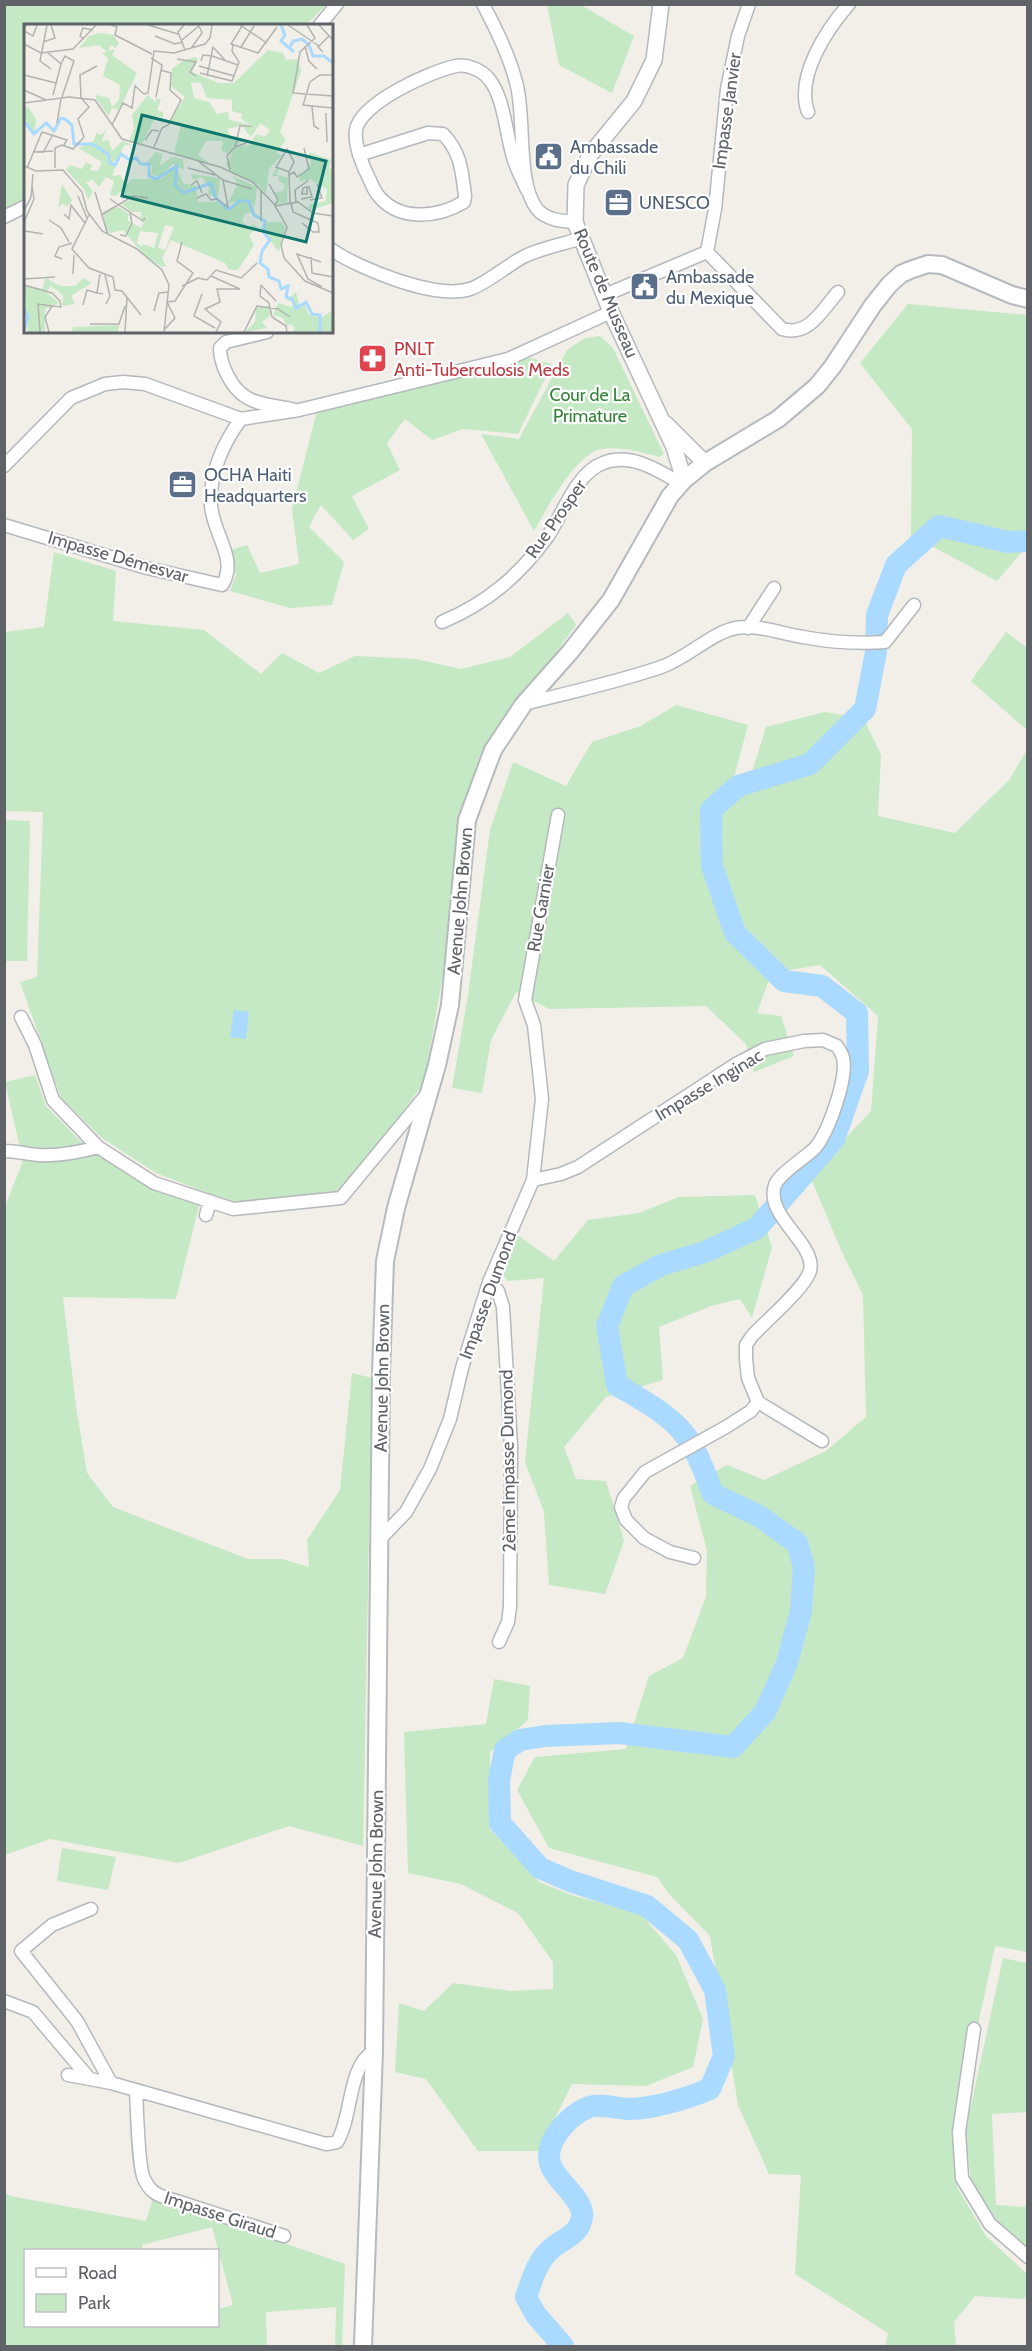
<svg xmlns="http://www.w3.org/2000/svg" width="1032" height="2351" font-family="Cabin,sans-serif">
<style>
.green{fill:#c5e8c5;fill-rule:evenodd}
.water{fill:#aadaff}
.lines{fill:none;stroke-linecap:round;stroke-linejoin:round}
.river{stroke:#aadaff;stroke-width:22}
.minor-casing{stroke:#b5b8bc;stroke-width:15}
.tertiary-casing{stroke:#b5b8bc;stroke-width:18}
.secondary-casing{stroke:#b6babf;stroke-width:20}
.minor{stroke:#fff;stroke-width:12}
.tertiary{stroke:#fff;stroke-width:15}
.secondary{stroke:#fff;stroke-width:16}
.labels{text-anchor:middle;stroke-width:4.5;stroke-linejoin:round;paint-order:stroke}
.street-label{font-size:18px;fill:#5f6368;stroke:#fff}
.service-label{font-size:18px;fill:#4e5e75;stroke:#fff;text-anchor:start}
.health-label{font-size:18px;fill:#be3a42;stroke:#fff;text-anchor:start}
.park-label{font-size:18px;fill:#348238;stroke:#fff}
.inset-river{fill:none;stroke:#aadaff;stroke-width:3}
.inset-road{fill:none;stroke:#b3b3b1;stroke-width:1.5}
.view{fill:#0f766e;fill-opacity:0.15;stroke:#0f766e;stroke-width:3}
.inset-edge{fill:none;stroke:#5f6368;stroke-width:3}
</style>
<rect width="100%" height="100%" fill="#f1efe8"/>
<path class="green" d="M 5,4 L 326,4 L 326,5 L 306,25 L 26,26 L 25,198 L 5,209 Z
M 547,5 L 581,5 L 634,36 L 612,93 L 559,65 Z
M 908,304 L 1027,315 L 1027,546 L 997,581 L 911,535 L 912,429 L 860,363 Z
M 600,336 L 613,348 L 664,454 L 659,457 C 643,452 611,444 595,451 C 570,464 548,507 534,531 L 481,434 L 519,439 L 567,350 L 585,338 Z
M 527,357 L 552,364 L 518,434 L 463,429 L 432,440 L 405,419 L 387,443 L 400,470 L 352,496 L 369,529 L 353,540 L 321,505 L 309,527 L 344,562 L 332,605 L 290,608 L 230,591 L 236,575 L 231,550 L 247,545 L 260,573 L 299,564 L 292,509 L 317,411 L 506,367 Z
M 54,552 L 116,571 L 113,621 L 204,630 L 261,674 L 282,653 L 319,673 L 355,656 L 416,659 L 461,669 L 510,657 L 568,613 L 576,625 L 479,758 L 461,813 L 450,933 L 424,1083 L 339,1196 L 231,1202 L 156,1173 L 102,1138 L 61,1098 L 20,982 L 37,977 L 43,812 L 5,811 L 4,632 L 44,627 Z
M 1006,632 L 1027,648 L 1027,730 L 971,681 Z
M 676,705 L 748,725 L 733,781 L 707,805 L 707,869 L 735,943 L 770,977 L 757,1013 L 781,1016 L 794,1056 L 754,1072 L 746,1044 L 706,1006 L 549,1009 L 516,992 L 491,1040 L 482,1093 L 452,1088 L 468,995 L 490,830 L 513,762 L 566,786 L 592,742 L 641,726 Z
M 825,712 L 864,719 L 881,755 L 878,816 L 955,833 L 1009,780 L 1027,750 L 1027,1952 L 995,1946 L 954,2136 L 958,2189 L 986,2236 L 1027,2274 L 1027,2293 L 1024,2299 L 975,2296 L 954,2322 L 956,2346 L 885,2346 L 888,2333 L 795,2274 L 801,2175 L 769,2174 L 738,2105 L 710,1936 L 669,1894 L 657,1877 L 549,1848 L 517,1790 L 535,1757 L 626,1749 L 649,1676 L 683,1658 L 706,1597 L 707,1551 L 690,1486 L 727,1465 L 764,1480 L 826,1451 L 866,1417 L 863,1295 L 841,1250 L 810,1176 L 871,1111 L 878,1016 L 820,965 L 783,971 L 740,929 L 719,865 L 719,813 L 748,785 L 766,727 Z
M 5,820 L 30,821 L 27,961 L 5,961 Z
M 35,1075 L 46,1106 L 83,1144 L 131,1177 L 199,1206 L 176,1299 L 63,1297 L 76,1406 L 87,1473 L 113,1507 L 248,1559 L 282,1559 L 309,1567 L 307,1540 L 340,1490 L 352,1373 L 372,1378 L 363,1846 L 289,1826 L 179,1863 L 50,1839 L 5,1855 L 4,1209 L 23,1161 L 5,1082 Z
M 755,1195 L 772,1247 L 752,1318 L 740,1299 L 711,1306 L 659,1327 L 663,1380 L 606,1397 L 564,1447 L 576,1479 L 606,1481 L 624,1541 L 605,1594 L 549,1585 L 544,1512 L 525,1462 L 544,1278 L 508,1281 L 500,1272 L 516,1234 L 554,1261 L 588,1220 L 639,1213 L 679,1197 Z
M 494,1679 L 530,1686 L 528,1720 L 490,1752 L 490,1829 L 539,1882 L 574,1896 L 640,1913 L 676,1955 L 703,2019 L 693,2067 L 646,2086 L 572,2084 L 539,2151 L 478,2151 L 426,2079 L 395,2072 L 399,2003 L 424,2011 L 453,1983 L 511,1991 L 553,1989 L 553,1962 L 518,1913 L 461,1884 L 408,1873 L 404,1732 L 486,1724 Z
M 62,1848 L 116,1857 L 108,1890 L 57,1881 Z
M 1003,1958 L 1027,1963 L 1027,2112 L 992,2114 L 996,2205 L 1027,2207 L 1027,2247 L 998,2222 L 971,2180 L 965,2133 Z
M 4,2191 L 10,2196 L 146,2221 L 153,2198 L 345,2264 L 342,2346 L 335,2346 L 336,2307 L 266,2312 L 267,2346 L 5,2346 ZM 212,2227 L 233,2305 L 218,2309 L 218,2326 L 26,2326 L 26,2250 L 143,2250 L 142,2245 Z"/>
<path class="water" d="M 234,1010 L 249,1012 L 246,1039 L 230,1037 Z"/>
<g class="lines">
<path class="river" d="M 563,2346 L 536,2315 L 526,2297 C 532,2280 537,2261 551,2249 C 562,2239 580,2235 582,2217 C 585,2197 550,2179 549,2158 C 548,2137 571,2114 589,2107 C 600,2103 618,2109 630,2109 C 658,2108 685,2099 710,2089 L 724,2056 L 715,1990 L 688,1940 L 647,1906 L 570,1881 L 540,1868 L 500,1823 L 499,1780 L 505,1750 L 520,1740 L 545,1736 L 619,1733 L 733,1747 L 765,1712 L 787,1663 L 801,1611 L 804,1567 L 797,1543 L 759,1516 L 713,1494 C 705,1474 698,1452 685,1435 C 668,1413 640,1399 617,1385 L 607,1326 L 623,1286 L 661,1265 L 705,1252 L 757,1228 L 834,1139 L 858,1071 L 857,1013 L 822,986 L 784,981 L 735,933 L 712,866 L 711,810 L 738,786 L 810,764 L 865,709 L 876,652 L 877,615 L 896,565 L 939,526 L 1008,542 L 1028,541"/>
<defs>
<path id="minor" d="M 483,4 C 496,29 509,55 516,82 C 526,116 516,182 537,209 C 546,220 562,221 575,222
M 319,26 L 337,4
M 808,112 C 795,77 827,29 849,4
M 359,155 L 428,133 L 443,134 C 461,152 462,172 465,196 L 464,202 C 437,218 398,222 377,194 C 372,187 369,177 365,170 C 360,158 354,143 356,130 C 360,103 431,71 456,66 C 467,64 482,70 489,79 C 504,97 506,134 513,157 C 516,168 522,179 527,190
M 4,217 L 26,206
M 332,250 C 360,269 436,300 470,289 C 486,284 509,264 525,256 C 542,248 564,244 582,238
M 707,252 L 782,329 C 809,337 822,310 838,292
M 605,295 L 707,252 L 715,209 L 727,89 L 738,36 L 749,4
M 267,332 L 226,342 L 220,348 C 220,364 231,388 246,397 C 258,405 278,406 292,409
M 4,466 L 71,398 L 105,384 L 123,382 L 145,384 L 241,419 L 299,410 L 508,359 L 611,312
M 4,525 L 147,568 L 222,585 C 239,560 212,532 211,505 C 209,475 223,443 241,419
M 442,622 C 487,603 519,576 548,536 C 563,514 576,473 603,463 C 630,452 658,470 680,483
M 748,628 L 774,588
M 524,704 C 570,692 619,682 664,666 C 688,657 713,632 736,628 C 758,624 782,634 803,637 C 830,642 858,644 885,642 L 914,605
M 21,1017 L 35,1045 L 53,1100 L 98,1147 L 154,1183 L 233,1209 L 341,1198 L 427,1094
M 4,1151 C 16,1151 27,1154 39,1155 C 58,1156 80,1152 98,1147
M 533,1180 L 561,1174 L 578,1167 L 736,1064 L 765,1049 L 804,1041 L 823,1040 L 837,1046 C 839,1049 842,1054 843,1058 C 848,1078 828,1133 815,1148 C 805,1158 780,1173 775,1185 C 764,1216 817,1244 810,1271 C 805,1288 766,1321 752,1336 L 746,1345 L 746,1359 L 748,1378 L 758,1402 L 822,1441
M 206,1215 L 210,1201
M 489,1282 L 498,1291 L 503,1307 L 511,1446 L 510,1607 L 508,1622 L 499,1642
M 381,1538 L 406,1512 L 430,1469 L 450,1419 L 462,1368 L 489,1282 L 533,1180 L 542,1099 L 534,1025 L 525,1000 L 558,815
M 694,1558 L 670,1552 L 644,1538 L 626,1520 L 621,1507 L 624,1498 L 645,1472 L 726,1427 L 751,1411 L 758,1402
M 91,1909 L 52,1925 L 21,1951 L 77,2021 L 111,2083
M 4,2001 L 33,2012 L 88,2077
M 974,2029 L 959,2132 L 962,2178 L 990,2224 L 1028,2257
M 68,2075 L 111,2083 L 326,2144 L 337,2142 C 353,2116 347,2067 374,2051
M 136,2090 C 137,2107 138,2167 144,2179 C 149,2189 154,2194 164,2197 L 284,2236"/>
<path id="tertiary" d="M 661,4 L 654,60 L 634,101 L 590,155 L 576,185 L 575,222 L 611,312 L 674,447 L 684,480
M 666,424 L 705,463"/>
<path id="secondary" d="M 363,2346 L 374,2051 L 381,1374 L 385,1261 L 396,1208 L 437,1065 L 450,1005 L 467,820 L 493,750 L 523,705 L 570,652 L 611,600 L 670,496 L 684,480 L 705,463 L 778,419 L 817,386 L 833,366 L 873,305 L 889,285 L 901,274 L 910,270 L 928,264 L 942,265 L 1012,295 L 1028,299"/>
</defs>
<use href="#minor" class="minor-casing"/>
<use href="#tertiary" class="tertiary-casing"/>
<use href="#secondary" class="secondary-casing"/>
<use href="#minor" class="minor"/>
<use href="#tertiary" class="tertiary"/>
<use href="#secondary" class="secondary"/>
</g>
<defs>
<symbol id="civic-square" viewBox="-11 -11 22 22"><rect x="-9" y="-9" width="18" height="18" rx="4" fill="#5c6f8a" stroke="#fff"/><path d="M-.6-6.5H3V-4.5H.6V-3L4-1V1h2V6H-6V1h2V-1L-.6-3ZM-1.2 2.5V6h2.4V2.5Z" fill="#fff"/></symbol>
<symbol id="office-square" viewBox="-11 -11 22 22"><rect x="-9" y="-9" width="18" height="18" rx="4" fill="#5c6f8a" stroke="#fff"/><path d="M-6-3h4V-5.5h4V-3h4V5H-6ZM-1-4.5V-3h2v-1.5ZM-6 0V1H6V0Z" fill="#fff"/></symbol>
<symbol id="pharmacy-square" viewBox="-11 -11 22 22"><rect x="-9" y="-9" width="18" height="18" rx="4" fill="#e0444e" stroke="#fff"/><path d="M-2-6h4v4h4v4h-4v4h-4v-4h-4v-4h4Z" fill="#fff"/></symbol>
</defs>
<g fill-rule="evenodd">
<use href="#civic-square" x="532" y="140" width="33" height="33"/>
<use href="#office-square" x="602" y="186" width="33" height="33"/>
<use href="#civic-square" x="628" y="270" width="33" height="33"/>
<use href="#pharmacy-square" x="356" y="342" width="33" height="33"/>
<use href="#office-square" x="166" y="468" width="33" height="33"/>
</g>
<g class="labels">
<g class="street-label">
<text transform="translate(727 111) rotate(-82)" y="6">Impasse Janvier</text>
<text transform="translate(606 293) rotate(67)" y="6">Route de Musseau</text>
<text transform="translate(556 519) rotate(-55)" y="6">Rue Prosper</text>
<text transform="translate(118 557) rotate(16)" y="6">Impasse Démesvar</text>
<text transform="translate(460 901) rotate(-85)" y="6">Avenue John Brown</text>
<text transform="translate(541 908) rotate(-80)" y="6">Rue Garnier</text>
<text transform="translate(709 1085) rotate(-31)" y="6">Impasse Inginac</text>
<text transform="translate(488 1295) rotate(-70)" y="6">Impasse Dumond</text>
<text transform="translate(382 1378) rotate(-89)" y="6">Avenue John Brown</text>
<text transform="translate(508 1461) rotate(-91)" y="6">2ème Impasse Dumond</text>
<text transform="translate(376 1864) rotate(-89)" y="6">Avenue John Brown</text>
<text transform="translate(220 2215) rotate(18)" y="6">Impasse Giraud</text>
</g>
<g class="service-label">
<text x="570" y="153">Ambassade<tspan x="570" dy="21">du Chili</tspan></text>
<text x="639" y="209">UNESCO</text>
<text x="666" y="283">Ambassade<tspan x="666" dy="21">du Mexique</tspan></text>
<text x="204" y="481">OCHA Haiti<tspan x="204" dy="21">Headquarters</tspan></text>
</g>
<g class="health-label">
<text x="394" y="355">PNLT<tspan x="394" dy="21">Anti-Tuberculosis Meds</tspan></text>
</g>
<g class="park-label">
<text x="590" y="401">Cour de La<tspan x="590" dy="21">Primature</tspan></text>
</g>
</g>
<g transform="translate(24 24)">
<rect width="309" height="309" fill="#f1efe8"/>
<path d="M 76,9 L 89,11 L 95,19 L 92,24 L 86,21 L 85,27 L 91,25 L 88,31 L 113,49 L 95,86 L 88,84 L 85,92 L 72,75 L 72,71 L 85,74 L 88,83 L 95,76 L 96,61 L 79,52 L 84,34 L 77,29 L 83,28 L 75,21 L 55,24 L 65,12 ZM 244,26 L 259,29 L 262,36 L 274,35 L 277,47 L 256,108 L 262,116 L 252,129 L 258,131 L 245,145 L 242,170 L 234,160 L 209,150 L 202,141 L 211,123 L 226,121 L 232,110 L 241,113 L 246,106 L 236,99 L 228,112 L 225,111 L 219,103 L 225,103 L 227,101 L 217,95 L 218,90 L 208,87 L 208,76 L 183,74 L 177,59 L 167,58 L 170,74 L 185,78 L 193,90 L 204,88 L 205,96 L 225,100 L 203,105 L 207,114 L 217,117 L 204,130 L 197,126 L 199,117 L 182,117 L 174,131 L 187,140 L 150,130 L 157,100 L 144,99 L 161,73 L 147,62 L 148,45 L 158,37 L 171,33 L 174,35 L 168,48 L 195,59 L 210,59 ZM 124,71 L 131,78 L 133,74 L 137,76 L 133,86 L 139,88 L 139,95 L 135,92 L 130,95 L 118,120 L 105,117 L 110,105 L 108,91 ZM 4,83 L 12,95 L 11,110 L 0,93 L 0,84 ZM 83,103 L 78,117 L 85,116 L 88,127 L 98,117 L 109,121 L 101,121 L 92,137 L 88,137 L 92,142 L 88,152 L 96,151 L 102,161 L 108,155 L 137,155 L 152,143 L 159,159 L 172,162 L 174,178 L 194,178 L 206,186 L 215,177 L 204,179 L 214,159 L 208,152 L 233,163 L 231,182 L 225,177 L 219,177 L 230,183 L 230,188 L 221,190 L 218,196 L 224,204 L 230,200 L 233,204 L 225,211 L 230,221 L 214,246 L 205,246 L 201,239 L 147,216 L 138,234 L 142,242 L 139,243 L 123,234 L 99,206 L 86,209 L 81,204 L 79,188 L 94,183 L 105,190 L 103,196 L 117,204 L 130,178 L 120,197 L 116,195 L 118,188 L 107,188 L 98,180 L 116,171 L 103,174 L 98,166 L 92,172 L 86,171 L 90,157 L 82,153 L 75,163 L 69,156 L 62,158 L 69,168 L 64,176 L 60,165 L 42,146 L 46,141 L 58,145 L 62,138 L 68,141 L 66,146 L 74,147 L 78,138 L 54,124 L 70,117 L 72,109 L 78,111 ZM 141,201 L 150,203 L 141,226 L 134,224 ZM 116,207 L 134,209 L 130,224 L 119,220 L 119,223 L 113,219 ZM 132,128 L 138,130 L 136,142 L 148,133 L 159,135 L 160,146 L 149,140 L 136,152 L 127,151 L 128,142 L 123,138 ZM 285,128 L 307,136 L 305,144 L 309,147 L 309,179 L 287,186 L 283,184 L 286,180 L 302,177 L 303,165 L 286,155 L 276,158 L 275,153 L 287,140 ZM 252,144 L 255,145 L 252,150 L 264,154 L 263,179 L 254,180 L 255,175 L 250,169 L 259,167 L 261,161 L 254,156 L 255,152 L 248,152 ZM 167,150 L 196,154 L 194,173 L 184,171 L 185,163 L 178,153 L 169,156 ZM 38,160 L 48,176 L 43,183 L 39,179 L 34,184 ZM 243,198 L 257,198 L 261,203 L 255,228 L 237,204 ZM 22,254 L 36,262 L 51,262 L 60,254 L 67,259 L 47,272 L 51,280 L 38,282 L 39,271 L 27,262 L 22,268 L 35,279 L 21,285 L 21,308 L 4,308 L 0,261 L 18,265 ZM 272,268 L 276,284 L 280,280 L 285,291 L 297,294 L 309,286 L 309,308 L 269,308 L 271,304 L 267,300 L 263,302 L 259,294 L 249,291 L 254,279 L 267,283 L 270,279 L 263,276 ZM 246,282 L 246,292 L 238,298 L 243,304 L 221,308 L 231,298 L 232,284 ZM 95,301 L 94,308 L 48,308 L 49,303 Z" fill="#c5e8c5" fill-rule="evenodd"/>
<path class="inset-river" d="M 257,1 L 261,11 L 257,17 L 270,28M 266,23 L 269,17 L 278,15 L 285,21 L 289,32 L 300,32 L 309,39M 0,97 L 10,110 L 22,99 L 30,107 L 37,94 L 41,95 L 48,101 L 50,120 L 68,120 L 84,130 L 86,139 L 91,141 L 97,130 L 106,136 L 112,134 L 117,140 L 125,140 L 125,152 L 132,155 L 153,142 L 151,161 L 160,169 L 187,159 L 191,173 L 202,184 L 206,185 L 215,177 L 225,177 L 230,191 L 241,197 L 240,209 L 246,216 L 238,227 L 236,239 L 244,245 L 245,253 L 255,257 L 257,265 L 264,262 L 262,273 L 268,275 L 272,284 L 282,278 L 288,290 L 296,291 L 296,308M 0,284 L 4,293 L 0,306"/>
<path class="inset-road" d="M 2,1 L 0,7 L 9,12 L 13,1M 23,1 L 16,37 L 27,45M 87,1 L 93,3 L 91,11 L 128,30M 124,1 L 154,10M 160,1 L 154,8 L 161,26M 216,1 L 243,19M 264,1 L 295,22M 283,1 L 291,14 L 276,28 L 269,69 L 309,72M 295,1 L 309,16M 218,2 L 207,20 L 234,29 L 253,3M 131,12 L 151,20 L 159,18M 60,15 L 56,12 L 59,4 L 69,6M 158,16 L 175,2 L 178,9 L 168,23M 19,18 L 31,14 L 27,1M 0,20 L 17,29 L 49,25 L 72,1M 281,22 L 285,37 L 293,45M 217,23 L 230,2M 23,28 L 37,40 L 29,71M 299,28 L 294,23 L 305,12M 127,34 L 138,41 L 132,73M 153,35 L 172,38 L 166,48 L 172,52M 177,37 L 179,31 L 188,32 L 214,41M 37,40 L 41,32 L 50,37 L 38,73M 175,42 L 210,52M 137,46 L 147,49 L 146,66 L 157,76 L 144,101 L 138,104M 176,49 L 208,57 L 215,38 L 208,27 L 209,21M 0,51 L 32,59M 309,51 L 296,51 L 286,58 L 279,81 L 309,84M 183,52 L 189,23 L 201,36M 0,66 L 22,76M 57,74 L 56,51 L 73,42M 0,79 L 45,73 L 71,76 L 98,115 L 196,143 L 229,158 L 250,180 L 263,203 L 257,221 L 260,234 L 281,257 L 309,269M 288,83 L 290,102 L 295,105M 302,89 L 303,118M 33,99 L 37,75M 88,101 L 99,79 L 108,84 L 111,62 L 120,70 L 124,69 L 130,27 L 150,29 L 181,20 L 186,14 L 188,1M 121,116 L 128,106 L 135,107M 130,123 L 138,104M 211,123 L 216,102 L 227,102M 9,128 L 29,127M 19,129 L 28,112M 174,137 L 199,156 L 228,165M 0,142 L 12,147 L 39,146 L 58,168 L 63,187 L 78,207 L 113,225 L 138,246 L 145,261 L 140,308M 3,144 L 18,108 L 43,116 L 40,121M 31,144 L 31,124 L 38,121 L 49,125 L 60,113 L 54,95 L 65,83 L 58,75M 164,144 L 191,151M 206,146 L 203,132 L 211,123 L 222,119M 265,148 L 252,143 L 263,125 L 270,138 L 265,148 L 266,179M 265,151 L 270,148 L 273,153 L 285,145 L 280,124M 245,160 L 254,176 L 251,181M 167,161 L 173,157 L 178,169M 237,166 L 237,197M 71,168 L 84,211M 54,172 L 63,194M 173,174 L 182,170 L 187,176 L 193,175 L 204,183 L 199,156M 86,175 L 119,197 L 121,194M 277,175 L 288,173 L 285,163 L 282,163 L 279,164 L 278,170 L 283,170 L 283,163M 286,176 L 298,174 L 293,160M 272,178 L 271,166 L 285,156M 267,179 L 269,188 L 294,199 L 295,208 L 289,208 L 278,199M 251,182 L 274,178 L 289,189 L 309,192M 0,187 L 7,173 L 9,150M 40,190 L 45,195 L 47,181 L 61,199M 65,191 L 48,225 L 65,244 L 89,253 L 91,266 L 98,267 L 117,291M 77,191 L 109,172 L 124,174M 25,196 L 37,204 L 45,218M 1,207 L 19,210M 0,210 L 1,196 L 10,175 L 8,162M 96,211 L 102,212 L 108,199 L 106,189M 287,233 L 288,249 L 309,253M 38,235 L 31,232 L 35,223 L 48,219M 297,238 L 273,230 L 284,255 L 298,263M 49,250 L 50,231M 76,250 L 73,269 L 79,270M 81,251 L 86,272 L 82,280M 187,252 L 216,265 L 193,265 L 196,278 L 181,285 L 197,298 L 192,308M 0,255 L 31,253M 0,261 L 28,269 L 36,277 L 37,283 L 28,282 L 21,293 L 25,308M 237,261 L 236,272 L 245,279 L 248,293 L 262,302 L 263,308M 237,261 L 252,277M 158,262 L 174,254 L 183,256 L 192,246 L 217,254 L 233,239M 178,270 L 170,292 L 191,304M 142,278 L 151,277 L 169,249 L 153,237 L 158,218M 59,281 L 63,266 L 73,269M 130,287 L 135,269 L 144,268M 66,300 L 95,300 L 101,282M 140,306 L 151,294 L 143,278M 16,308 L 14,280 L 28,282M 101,308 L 103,273M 220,308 L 233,282 L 254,285 L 266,293"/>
<path class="view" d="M 118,91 L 302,137 L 282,218 L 98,172 Z"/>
<rect width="309" height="309" class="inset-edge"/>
</g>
<rect width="1032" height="2351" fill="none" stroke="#5f6368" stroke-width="12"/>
<rect x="24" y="2249" width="195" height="78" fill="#ffffff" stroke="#bfc1c3" stroke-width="1.5"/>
<rect x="36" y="2268" width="30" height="9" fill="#ffffff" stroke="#bfc1c3" stroke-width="1.5"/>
<text x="78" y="2279" font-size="18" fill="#5f6368">Road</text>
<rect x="36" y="2294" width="30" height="18" fill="#c5e8c5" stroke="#bfc1c3" stroke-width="1.5"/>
<text x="78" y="2309" font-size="18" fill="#5f6368">Park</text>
</svg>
